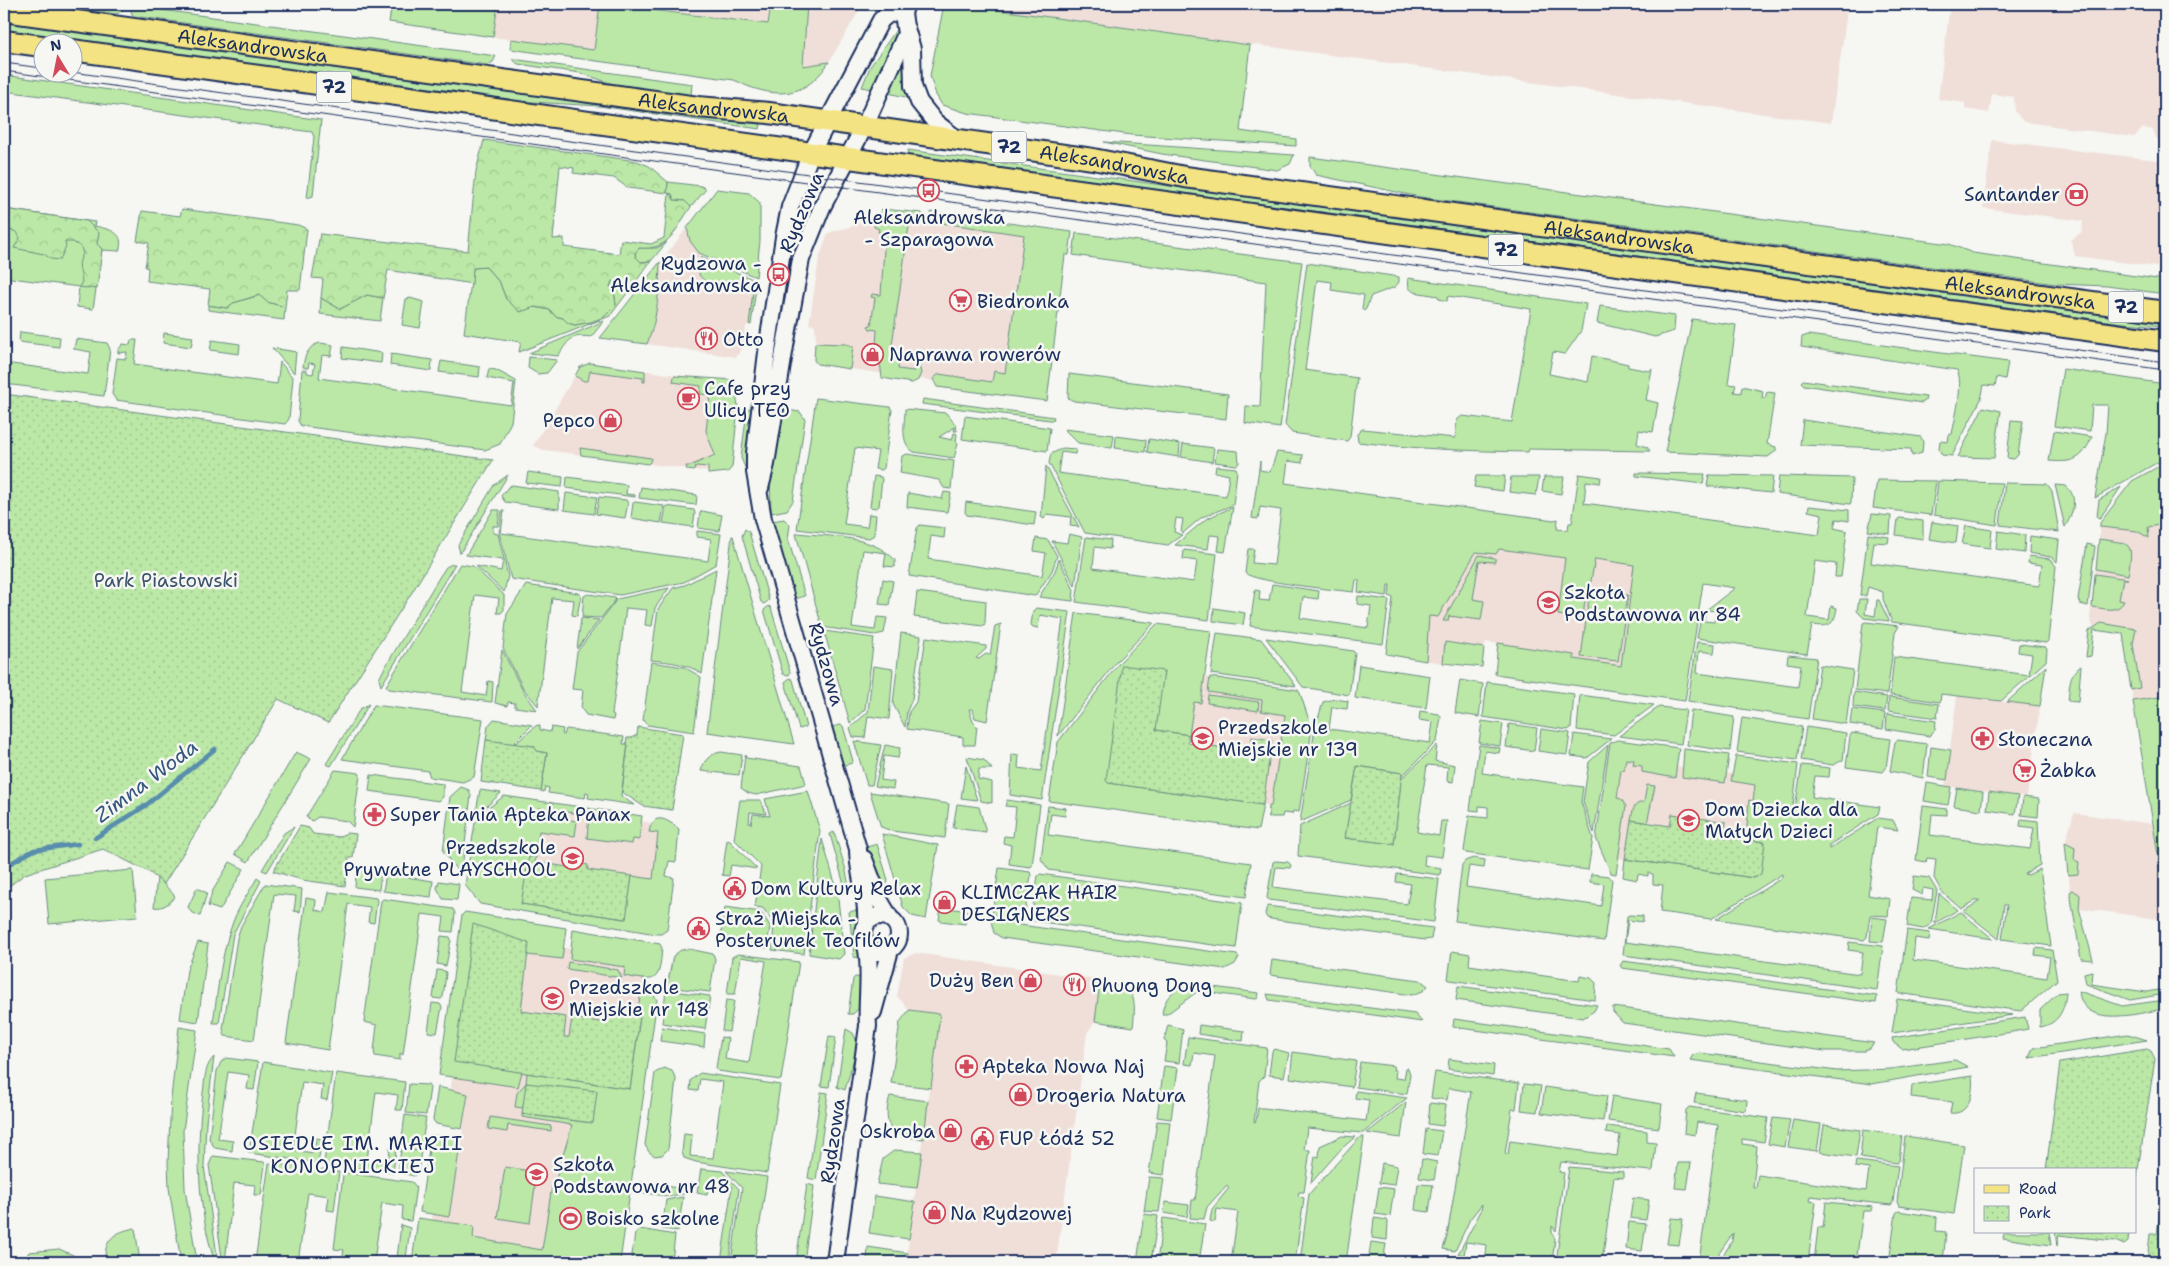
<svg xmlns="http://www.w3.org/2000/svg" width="2169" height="1266" font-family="'Shantell Sans',sans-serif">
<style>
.built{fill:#f0dfd9}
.green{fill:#bbe8a6;stroke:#6b8c82}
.forest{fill:url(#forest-crowns);stroke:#6b8c82}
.park{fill:url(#park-dots);stroke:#6b8c82}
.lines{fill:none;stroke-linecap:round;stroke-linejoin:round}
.stream{stroke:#588dad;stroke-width:4.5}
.tertiary-casing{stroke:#1b2f5e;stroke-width:20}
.primary-casing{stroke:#1b2f5e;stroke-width:24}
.tertiary{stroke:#f6f6f2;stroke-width:16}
.primary{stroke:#f4e382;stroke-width:20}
.tram{stroke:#1b2f5e;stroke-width:1}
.labels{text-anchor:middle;stroke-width:5;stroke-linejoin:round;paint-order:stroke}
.shield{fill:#f6f6f2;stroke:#5d6b8a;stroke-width:1}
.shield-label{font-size:18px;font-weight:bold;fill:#1b2f5e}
.street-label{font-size:19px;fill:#1b2f5e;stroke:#f6f6f2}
.poi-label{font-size:19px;fill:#1b2f5e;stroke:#f6f6f2;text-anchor:start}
.park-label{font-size:19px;fill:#3b546c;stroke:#f6f6f2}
.water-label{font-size:20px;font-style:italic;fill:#34567f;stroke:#f6f6f2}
.neighbourhood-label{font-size:20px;letter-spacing:1px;fill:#1b2f5e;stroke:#f6f6f2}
</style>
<defs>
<pattern id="forest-crowns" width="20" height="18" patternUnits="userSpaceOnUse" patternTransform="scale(1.25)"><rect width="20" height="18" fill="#bbe8a6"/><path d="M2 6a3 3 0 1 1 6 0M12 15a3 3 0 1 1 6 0" fill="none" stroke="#a0c791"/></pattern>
<pattern id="park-dots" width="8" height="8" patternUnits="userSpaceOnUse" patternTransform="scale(1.25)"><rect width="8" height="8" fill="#bbe8a6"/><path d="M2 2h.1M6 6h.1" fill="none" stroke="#a0c791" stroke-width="1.8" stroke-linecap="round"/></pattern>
</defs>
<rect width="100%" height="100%" fill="#f6f6f2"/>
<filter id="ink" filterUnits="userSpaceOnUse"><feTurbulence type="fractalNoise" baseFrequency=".02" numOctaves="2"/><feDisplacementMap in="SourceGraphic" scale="10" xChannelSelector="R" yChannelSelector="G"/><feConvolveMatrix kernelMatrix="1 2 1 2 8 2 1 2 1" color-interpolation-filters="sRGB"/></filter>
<g filter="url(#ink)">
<path class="built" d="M 498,4 L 600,4 L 594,50 L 493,37 Z
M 612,4 L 771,4 L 768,24 Z
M 807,4 L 863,4 L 829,62 L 803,66 Z
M 999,4 L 1848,4 L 1831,123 L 998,10 Z
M 1950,4 L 2165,4 L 2165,141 L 2156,138 L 2153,130 L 2143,128 L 2134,137 L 2025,122 L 2021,119 L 2015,111 L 2014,97 L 1992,94 L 1989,113 L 1965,109 L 1965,103 L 1938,99 Z
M 1992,140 L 2165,161 L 2165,268 L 2075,256 L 2072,244 L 2070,240 L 2082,232 L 2083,221 L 1983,208 Z
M 886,211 L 1031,231 L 1009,392 L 817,364 L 815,325 L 809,324 L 819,259 L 828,233 L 853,226 Z
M 687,228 L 701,257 L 753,291 L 751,325 L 746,326 L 743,347 L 736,357 L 647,344 L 660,262 Z
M 590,363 L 726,382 L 718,473 L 544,450 L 533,446 L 580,367 Z
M 1412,524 L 1702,564 L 1680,696 L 1570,681 L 1574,655 L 1493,643 L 1486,642 L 1484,648 L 1446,642 L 1443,663 L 1393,656 Z
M 2165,524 L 2165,695 L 2133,701 L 2123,634 L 2094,630 L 2090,618 L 2100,527 L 2148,527 Z
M 1122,665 L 1295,690 L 1279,807 L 1108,783 Z
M 1957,696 L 2040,706 L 2027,797 L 1945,786 Z
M 1624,759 L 1769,779 L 1761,874 L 1627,860 L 1605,855 L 1619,764 Z
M 501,802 L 647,822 L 659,826 L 656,906 L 486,899 Z
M 2074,813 L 2153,824 L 2165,899 L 2165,920 L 2072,907 L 2065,843 Z
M 473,924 L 529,943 L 633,957 L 645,980 L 607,1262 L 426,1262 L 433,1212 L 450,1213 L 468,1095 L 450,1091 L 451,1087 Z
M 916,953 L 1100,980 L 1095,1021 L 1087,1033 L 1056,1262 L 906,1262 L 939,1014 L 909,1010 L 897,996 L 904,958 Z"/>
<path class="green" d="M 41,4 L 113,4 L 123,5 L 122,11 L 116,14 Z
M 392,4 L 498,4 L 493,37 L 389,22 Z
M 600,4 L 768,24 L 771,4 L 807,4 L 803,66 L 829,62 C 811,90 789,99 756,89 C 748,87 741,83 734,80 L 510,49 L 511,39 L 594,50 Z
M 944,4 L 999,4 L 999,10 L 1250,45 L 1240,131 L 1296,139 L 1296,146 L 1132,135 L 967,113 L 942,105 L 936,95 L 930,76 Z
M 132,6 L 496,56 L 493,62 L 487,65 L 133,16 L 131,11 Z
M 4,22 L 689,117 L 761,124 L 760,129 L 599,106 L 515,101 L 4,30 Z
M 898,29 L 872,89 L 862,87 L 870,67 L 896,30 Z
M 908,50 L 910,98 L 888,93 Z
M 512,59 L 692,84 L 691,95 L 613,84 L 580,73 L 518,64 Z
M 4,75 L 321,120 L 313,196 L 307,198 L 314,137 L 312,132 L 4,91 Z
M 1104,142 L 1294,155 L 1290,164 L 1277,170 L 1162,154 Z
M 908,150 L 2165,323 L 2165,326 L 2122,323 L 907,155 Z
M 1310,157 L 1949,244 L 1973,253 L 2164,280 L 2165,294 L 2107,286 L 2056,284 L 1420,197 L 1316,175 L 1310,166 Z
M 668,182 L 701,186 L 706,189 L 691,207 L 685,201 L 674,200 L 672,194 L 667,193 Z
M 717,189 L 749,193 L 760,203 L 760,241 L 756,277 L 699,253 L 690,241 L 687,228 Z
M 4,209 L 95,222 L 94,226 C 109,229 126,232 119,251 L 102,250 L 93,309 L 77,307 L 79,287 L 4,277 Z
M 882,209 L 922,213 L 923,220 L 910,219 L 891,352 L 900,353 L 898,369 L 914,371 L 915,360 L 918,362 L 921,373 L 918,380 L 912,383 L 882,378 L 880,362 L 875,361 L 877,330 L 870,329 L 868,326 L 871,325 L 875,298 L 871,297 L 872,294 L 881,295 L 885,233 L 878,232 L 879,229 L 874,227 L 875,219 Z
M 931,212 L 1072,232 L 1069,255 L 1065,255 L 1047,401 L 937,387 L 933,379 L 939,374 L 992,382 L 994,371 L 1005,373 L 1024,235 L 929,221 Z
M 1076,233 L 1302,262 L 1280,428 L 1245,423 L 1246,406 L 1260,407 L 1266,282 L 1073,255 Z
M 667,242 L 651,261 L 641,262 L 636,257 L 635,253 L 639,248 L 657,248 Z
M 701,257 L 757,281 L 751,325 L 749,324 L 753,291 C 736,289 710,290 699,275 Z
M 660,262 C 659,290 658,318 647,344 L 600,338 Z
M 1307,263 L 1399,277 L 1399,282 L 1395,287 L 1371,296 L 1366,309 L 1364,311 L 1362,309 L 1364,295 L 1331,290 L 1332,282 L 1317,280 L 1305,370 L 1357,378 L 1350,437 L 1347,441 L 1292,433 L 1285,425 Z
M 486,267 L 500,283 L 506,299 L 528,308 L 535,307 L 550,310 L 555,316 L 563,318 L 568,323 L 575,325 L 591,322 L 604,317 L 616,305 L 614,291 L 610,287 L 612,281 L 620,284 L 628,292 L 610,316 L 519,352 L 521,342 L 464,333 L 473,268 Z
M 1408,278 L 1586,304 L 1581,331 L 1565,354 L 1553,352 L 1549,374 L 1588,382 L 1592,356 L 1628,364 L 1628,367 L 1649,371 L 1652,369 L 1646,400 L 1658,403 L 1653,432 L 1639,430 L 1637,444 L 1647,447 L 1650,451 L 1529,449 L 1528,452 C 1471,451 1415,449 1358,442 L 1357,434 L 1362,429 L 1455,438 L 1457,420 L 1462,416 L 1512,422 L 1531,309 L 1448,296 L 1447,301 L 1439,299 L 1438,296 L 1414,292 L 1409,288 Z
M 260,295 L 267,302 L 285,307 L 284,320 L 208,310 L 208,305 L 227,308 L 233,303 Z
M 367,295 L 383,298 L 380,321 L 320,314 L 321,298 L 340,309 Z
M 410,298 L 424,302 L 420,328 L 402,325 L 406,299 Z
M 1600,306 L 1675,316 L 1674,331 L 1655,337 L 1597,323 Z
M 1692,319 L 1736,325 L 1728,384 L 1736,385 L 1734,392 L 1741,393 L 1742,386 L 1763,391 L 1762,398 L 1765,398 L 1767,392 L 1775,393 L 1767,444 L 1776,447 L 1776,451 L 1768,457 L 1665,452 Z
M 604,321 L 591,337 C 570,334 569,340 558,356 L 529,353 Z
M 20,332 L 60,337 L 59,347 L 19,342 Z
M 164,333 L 193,337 L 191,347 L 163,343 Z
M 1808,335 L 2008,362 L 2005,379 L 1997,377 L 1995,386 L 1984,385 L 1981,399 L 1952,456 L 1942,455 L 1939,449 L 1940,441 L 1948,442 L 1949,435 L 1952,434 C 1955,419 1964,383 1957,370 L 1801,347 L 1802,337 Z
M 76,339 L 107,343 L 110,349 L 104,396 L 4,384 L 4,363 L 88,374 L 91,352 L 74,349 Z
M 131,340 L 137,340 L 134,364 L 277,384 L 280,362 L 293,378 L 289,419 L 285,424 L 116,400 L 112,394 L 117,358 L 126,359 L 127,352 L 118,353 L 118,350 L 123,344 L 130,345 Z
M 212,340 L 240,344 L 239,354 L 210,350 Z
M 320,343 L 333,345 L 331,356 L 322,355 L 319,378 L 511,405 L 514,383 L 487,378 L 489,369 L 496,370 L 516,381 L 511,422 L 500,444 L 485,450 L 301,426 L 298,421 L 302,370 L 307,370 L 307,373 L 313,374 L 315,364 L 309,363 L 308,368 L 303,367 C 304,356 309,345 320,343 Z
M 815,343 L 846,344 L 853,346 L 850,369 L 817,364 L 814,360 Z
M 343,347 L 382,353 L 381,363 L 342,358 Z
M 272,348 L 296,352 L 294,373 Z
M 391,354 L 432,360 L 431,371 L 390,365 Z
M 529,357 L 557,360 L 547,373 L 538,374 L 528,368 Z
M 441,361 L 480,367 L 479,377 L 439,372 Z
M 590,363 L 645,371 L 645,382 L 643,382 L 643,378 L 590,371 L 588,381 L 584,381 L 575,376 L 580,367 Z
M 2063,369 L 2165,384 L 2165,458 L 2095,498 L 2106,433 L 2108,405 L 2092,405 L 2090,431 L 2054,426 Z
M 1069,374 L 1228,394 L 1226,419 L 1074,401 L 1068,398 Z
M 674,376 L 734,380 L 738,407 L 732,467 L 728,472 L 708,474 L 708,467 L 696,466 L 694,471 L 687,470 L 686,466 L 690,466 L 715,455 L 706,431 L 710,395 L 700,394 L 701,386 L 673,382 Z
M 1803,380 L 1926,397 L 1925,401 L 1922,403 L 1804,385 L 1801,382 Z
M 816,398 L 890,407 L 892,410 L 884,468 L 882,470 L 875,469 L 878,451 L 855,448 L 844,524 L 867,527 L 869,514 L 876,515 L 874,535 L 869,538 L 797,529 Z
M 923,399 L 1054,417 L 1053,420 L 1050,420 L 922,404 Z
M 755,405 L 746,470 L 741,458 L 747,410 Z
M 1983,407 L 2001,411 L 1994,458 L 1958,457 Z
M 780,409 L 800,412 L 805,419 L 793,501 L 787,510 L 771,513 L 770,475 Z
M 905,409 L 946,413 L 956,425 L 957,431 L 954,431 L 955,427 L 939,437 L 952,440 L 954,433 L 957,434 L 956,441 L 958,444 L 954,458 L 914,452 C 899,443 905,423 905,409 Z
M 965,416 L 1050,428 L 1047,451 L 962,439 Z
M 1803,420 L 1921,437 L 1923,442 L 1922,453 L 1912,456 L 1911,449 L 1800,445 Z
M 2011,420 L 2023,421 L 2018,455 L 2014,459 L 2007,458 Z
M 1064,429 L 1114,435 L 1112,448 L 1078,443 Z
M 2054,431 L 2092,437 C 2082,460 2074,463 2049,461 Z
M 1116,436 L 1146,440 L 1145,452 L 1115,448 Z
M 1149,439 L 1180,444 L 1179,457 L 1147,452 Z
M 1183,444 L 1214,448 L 1212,462 L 1181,457 Z
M 580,448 L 651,458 L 650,462 L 648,464 L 581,455 Z
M 1063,448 L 1076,449 L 1075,454 L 1061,452 L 1058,473 L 1226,496 L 1229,475 L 1215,472 L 1216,466 L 1236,468 L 1237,471 L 1233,505 L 1202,517 L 1183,533 L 1181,532 L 1183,519 L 1176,518 L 1174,532 L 1182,535 L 1168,545 L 1085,533 L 1049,463 L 1051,454 Z
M 1217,449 L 1238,451 L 1239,463 L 1236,465 L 1215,462 Z
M 1277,452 L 1303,455 L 1302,463 L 1288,461 L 1285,483 L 1554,520 L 1558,519 L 1557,529 L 1568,530 L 1569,523 L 1572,523 L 1579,474 L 1601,477 L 1600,483 L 1586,481 L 1584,503 L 1819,535 L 1822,514 L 1808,511 L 1809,506 L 1849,510 L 1849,521 L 1836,519 L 1834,528 L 1847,531 L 1841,577 L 1835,577 L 1836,564 L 1815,561 L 1807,617 L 1829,620 L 1831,606 L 1837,608 C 1834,626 1829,627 1812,625 L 1807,654 L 1697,638 L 1700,623 L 1703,614 L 1705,614 L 1704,621 L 1714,622 L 1716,611 L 1706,610 L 1735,588 L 1703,583 L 1685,701 L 1495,674 L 1498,643 L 1574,655 L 1574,659 L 1621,666 L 1634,565 L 1595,559 L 1590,586 L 1587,586 L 1583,616 L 1580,616 L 1579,618 L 1558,615 L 1565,558 L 1499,549 L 1496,554 L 1476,552 L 1438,617 L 1429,616 L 1426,661 L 1386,654 L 1393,598 L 1389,596 L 1390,585 L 1388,585 L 1387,596 L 1358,592 L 1359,580 L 1356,580 L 1354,592 C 1336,590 1254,582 1245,573 L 1248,549 L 1254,549 L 1252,563 L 1274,565 L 1281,510 L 1260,507 L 1258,519 L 1252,518 L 1260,461 L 1260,470 L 1270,472 Z
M 907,454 L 954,461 L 951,489 L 944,488 L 939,480 L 900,473 L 902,456 Z
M 2165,463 L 2165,524 L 2148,527 L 2149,538 L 2137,531 L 2100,527 L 2100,523 L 2132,481 Z
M 1046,466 L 1079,527 L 1070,526 L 1071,517 L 1047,514 L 1044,519 L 1041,517 Z
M 528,472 L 563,477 L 562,487 L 526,483 Z
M 1636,473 L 1705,474 L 1703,484 L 1636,476 Z
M 508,475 L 460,553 L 458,545 L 494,485 Z
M 1709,475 L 1773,476 L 1771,493 L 1707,486 Z
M 874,476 L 881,477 L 882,479 L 879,506 L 876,508 L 870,507 Z
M 1476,476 L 1505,476 L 1503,491 L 1474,487 Z
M 1779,476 L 1852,478 L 1851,502 L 1850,504 L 1777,494 Z
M 567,477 L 627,485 L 626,494 L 635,495 L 635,497 L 566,488 Z
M 1511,477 L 1539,477 L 1536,495 L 1509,492 Z
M 1544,477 L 1564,477 L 1561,494 L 1542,491 Z
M 1877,480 L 1936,481 L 1931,515 L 1873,508 Z
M 1938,481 L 2002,483 L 1997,525 L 1934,515 Z
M 2005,483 L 2047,484 L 2052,491 L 2059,532 L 2000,525 Z
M 512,485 L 559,492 L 559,509 L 505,502 L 501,496 L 508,487 Z
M 2055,485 L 2066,486 C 2079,497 2073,514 2065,527 Z
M 641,487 L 697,495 L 696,505 L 639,498 Z
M 2121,487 L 2100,518 L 2097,517 L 2099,500 Z
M 944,492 L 951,493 L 947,512 L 907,507 L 908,493 L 942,499 Z
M 566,493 L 597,497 L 594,514 L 564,510 Z
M 599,497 L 626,500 L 628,503 L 625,518 L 596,514 Z
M 635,502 L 664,506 L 661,523 L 631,518 L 633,503 Z
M 966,502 L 1036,512 L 1034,525 L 967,515 L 965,512 Z
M 666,506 L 694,510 L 695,513 L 693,527 L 663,523 Z
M 1233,507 L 1225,552 L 1218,551 L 1220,536 L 1210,535 L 1208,549 L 1175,545 L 1206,519 Z
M 493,510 L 500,510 L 498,526 L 493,526 L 493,533 L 498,534 L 508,576 L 504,592 L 476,566 L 501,571 L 503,560 L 466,555 Z
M 502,511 L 504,511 L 501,533 L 708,561 L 711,539 L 697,537 L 697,531 L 721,534 L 716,564 L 684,582 L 620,595 L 511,579 L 499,532 Z
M 702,511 L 722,515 L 719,531 L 698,528 L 700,513 Z
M 1872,514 L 1891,516 L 1890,534 L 1868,531 Z
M 1900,518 L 1923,521 L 1923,539 L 1896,535 L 1898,519 Z
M 784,519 L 790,525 L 788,539 L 805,596 L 795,599 L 772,521 Z
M 1932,522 L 1958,526 L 1956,543 L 1929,539 Z
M 920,525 L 945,528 L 944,538 L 931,536 L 928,559 L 1042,576 L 1046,553 L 1034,551 L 1036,538 L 1048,540 L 1057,556 L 1052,571 L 1035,596 L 909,576 L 917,528 Z
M 1966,526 L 1992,530 L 1990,548 L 1962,544 Z
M 745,529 L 749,532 L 769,600 L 764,604 L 761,602 L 742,536 Z
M 1998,531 L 2025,535 L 2024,553 L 1996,549 Z
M 798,533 C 831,537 872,535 895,560 L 895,567 L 884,566 L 886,553 L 863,550 L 852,627 L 875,630 L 877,617 L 887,618 L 884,633 L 875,635 L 822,627 L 796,534 Z
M 1069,534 L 1082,537 L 1075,586 L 1052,541 L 1067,543 Z
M 1868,534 L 1889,537 L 1888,543 L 1874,542 L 1871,563 L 2039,586 L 2042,565 L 2028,563 L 2029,556 L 2050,559 L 2056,566 L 2048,641 L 2046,643 L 1892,622 L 1883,599 L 1883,592 L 1868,587 L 1866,596 L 1860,595 Z
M 732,536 L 733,536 L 794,744 L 707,732 Z
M 2030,536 L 2059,540 L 2057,562 L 2051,557 L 2029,553 Z
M 1086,537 L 1111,540 L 1110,549 L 1095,547 L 1093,568 L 1194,582 L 1197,561 L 1183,559 L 1184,550 L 1217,554 L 1209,620 L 1076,602 Z
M 2099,539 C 2132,544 2134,541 2128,575 L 2096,569 Z
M 2087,544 L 2095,546 L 2088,606 L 2080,604 L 2078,599 Z
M 1479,555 L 1495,558 L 1495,562 L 1479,561 L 1473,599 L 1484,601 L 1481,620 L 1449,616 L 1448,621 L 1443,621 Z
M 1059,559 L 1074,590 L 1073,601 L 1039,597 L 1055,571 Z
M 452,564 L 455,564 L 381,686 L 379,679 L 384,669 L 440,576 L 446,567 Z
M 460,564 L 473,566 L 504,595 L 504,610 L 501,613 L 497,613 L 499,598 L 475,595 L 462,692 L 486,696 L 488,681 L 493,682 L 492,702 L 389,689 L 386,686 Z
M 716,569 L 702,674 C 687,663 669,662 651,660 L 658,609 L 673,588 L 685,585 Z
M 2095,574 L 2128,579 L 2123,579 L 2119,600 L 2124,601 C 2118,614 2103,608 2092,607 Z
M 883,579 L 893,581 L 889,605 L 879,604 Z
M 1272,584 L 1319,591 L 1318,599 L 1303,597 L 1300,618 L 1368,628 L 1371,606 L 1357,604 L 1358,596 L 1389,600 L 1383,644 L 1250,626 L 1255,590 L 1260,591 L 1259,600 L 1269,601 Z
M 526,585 L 578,593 L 581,596 L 577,616 L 572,615 L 574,600 L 552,598 L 538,706 L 523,688 L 503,648 L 507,614 Z
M 669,588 L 655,608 L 652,626 L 645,625 L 647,610 L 626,608 L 612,714 L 614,715 L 613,720 L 586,715 L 581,708 L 583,690 L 572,689 L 577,652 L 617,599 Z
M 1590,590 L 1628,595 L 1618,661 L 1581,657 Z
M 917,592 L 986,601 L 985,624 L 983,626 L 914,617 Z
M 588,594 L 615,598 L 616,599 L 601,618 L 582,617 L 584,596 Z
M 1859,599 L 1867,599 L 1865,614 L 1875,616 L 1877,600 L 1879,600 L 1889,621 L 1864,618 L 1857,611 Z
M 769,606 L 771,608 L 790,672 L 789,675 L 783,674 L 764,610 Z
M 1036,608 L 1070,612 L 1042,800 L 1010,795 L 1012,754 L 1019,755 L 1018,768 L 1041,771 L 1063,619 L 1040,615 L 1038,628 L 1033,627 L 1031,625 L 1033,611 Z
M 1214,608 L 1245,613 L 1243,625 L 1213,621 Z
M 1076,613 L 1154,623 L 1117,661 L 1058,736 Z
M 582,618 L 599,620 L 577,649 L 581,619 Z
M 1866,622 L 1899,626 L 1895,633 L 1887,694 L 1855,690 L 1863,623 Z
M 2101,623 L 2136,629 L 2133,644 L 2140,688 L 2131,690 L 2123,634 L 2094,630 L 2091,656 L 2086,657 L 2089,631 Z
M 1001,624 L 987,721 L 975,718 L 973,709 L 969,709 L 973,722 L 977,726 L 975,745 L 963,745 L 963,737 L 907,729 L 909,712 L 916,702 L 926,637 L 986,646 L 986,649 L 976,658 L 979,659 L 986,654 L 990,655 L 995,626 Z
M 1157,624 L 1211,631 L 1201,703 L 1194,702 L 1189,735 L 1156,730 L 1106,780 L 1109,783 L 1263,805 L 1258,830 L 1049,801 L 1058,742 L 1120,662 Z
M 824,631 L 874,638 L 865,709 L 850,723 Z
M 901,633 L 921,636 L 912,699 L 907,711 L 905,727 L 893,704 Z
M 1217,633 L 1261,639 L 1296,686 L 1211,674 Z
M 1266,638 L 1353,651 L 1355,653 L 1349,695 L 1303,687 Z
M 1445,642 L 1484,648 L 1482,667 L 1443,663 Z
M 1697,642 L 1715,644 L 1714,653 L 1699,651 L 1697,673 L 1798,687 L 1801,665 L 1787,663 L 1788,655 L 1817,658 L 1808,719 L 1688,701 Z
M 2019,644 L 2045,647 L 2047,649 L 2046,661 L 2001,701 L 1941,694 L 1940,702 L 1890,695 L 1894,657 L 2029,675 L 2032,654 L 2018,652 Z
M 502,650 L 522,689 L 537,710 L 515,707 L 515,703 L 508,702 L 507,706 L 495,703 Z
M 651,662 L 684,667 L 701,677 L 694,732 L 647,725 L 643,720 Z
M 1359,665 L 1430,676 L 1426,708 L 1355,698 Z
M 1820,665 L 1853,670 L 1846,724 L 1812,719 Z
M 873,666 L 893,669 L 889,719 L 868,716 L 865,738 L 853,737 L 850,728 L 868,712 Z
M 2046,666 L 2040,706 L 2007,702 Z
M 2081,666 L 2078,702 L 2068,701 C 2070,687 2068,673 2081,666 Z
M 1210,677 L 1298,690 L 1300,693 L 1312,729 L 1299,812 L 1293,811 L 1292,814 L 1283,813 L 1282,817 L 1268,817 L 1269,806 L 1271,806 L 1285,715 L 1261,711 L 1262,700 L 1208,692 Z
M 790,678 L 793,680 L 806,727 L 799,729 L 785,682 Z
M 1460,680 L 1483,684 L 1479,717 L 1455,713 Z
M 1487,682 L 1574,694 L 1571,728 L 1568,730 L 1483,717 Z
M 1854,692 L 1887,697 L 1885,711 L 1853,707 Z
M 1208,695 L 1259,702 L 1258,711 L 1207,703 Z
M 1580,695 L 1654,705 L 1614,735 L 1577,730 Z
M 2165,696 L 2165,898 L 2133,701 Z
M 1889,697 L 1939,704 L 1937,718 L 1888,711 Z
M 1335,699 L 1348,701 L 1347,709 L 1332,707 L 1329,729 L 1430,743 L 1433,722 L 1419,720 L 1420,711 L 1439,714 L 1441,717 L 1437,741 L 1402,776 L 1402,773 L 1357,766 L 1351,800 L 1300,822 L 1315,729 L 1323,702 Z
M 369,704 L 331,766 L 326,764 L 360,709 Z
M 374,705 L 483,719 L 474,777 L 463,782 L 430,777 L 428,771 L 342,759 Z
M 1659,707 L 1686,710 L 1681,744 L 1619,736 Z
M 1852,709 L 1885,713 L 1883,729 L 1850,724 Z
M 1691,710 L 1734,717 L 1730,751 L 1687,745 Z
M 1887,714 L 1936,721 L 1935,730 L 1929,736 L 1886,729 Z
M 1742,718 L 1802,727 L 1797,760 L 1737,752 Z
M 494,719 L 532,725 L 513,744 L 486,740 L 488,726 Z
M 1482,721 L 1503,724 L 1500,746 L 1479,743 Z
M 1509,724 L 1537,728 L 1534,751 L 1506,747 Z
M 537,725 L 540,726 L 540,730 L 550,732 L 551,727 L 563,729 L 562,734 L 564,735 L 566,729 L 624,737 L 623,744 L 628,744 L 621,796 L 634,805 L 588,798 L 589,793 L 586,792 L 585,798 L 548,793 L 549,788 L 545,787 L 544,792 L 541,791 L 547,753 L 536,751 L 534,746 L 515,744 Z
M 840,725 L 843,726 L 853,761 L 852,763 L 842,766 L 832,727 Z
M 1806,727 L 1846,733 L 1843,760 L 1833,765 L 1801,760 Z
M 1541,729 L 1570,733 L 1567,755 L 1538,751 Z
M 1852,733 L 1890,739 L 1886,768 L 1883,772 L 1846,767 L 1850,736 Z
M 1574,734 L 1611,739 L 1587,758 L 1571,756 Z
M 1617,740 L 1679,748 L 1675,778 L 1642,772 L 1642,766 L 1633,765 L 1634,760 L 1626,759 L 1624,770 L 1621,770 L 1617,798 L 1621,799 L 1626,806 L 1616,874 L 1611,873 L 1596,838 L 1610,743 Z
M 1897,740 L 1927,744 L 1923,778 L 1890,771 L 1895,742 Z
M 854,741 L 881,745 L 872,785 L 867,785 Z
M 885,745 L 900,748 L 898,758 L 884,756 L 881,780 L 894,782 L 893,789 L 875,786 Z
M 1437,745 L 1435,761 L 1455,765 L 1453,782 L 1447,781 L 1448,767 L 1427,765 L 1417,832 L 1439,836 L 1441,821 L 1447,821 L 1442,857 L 1425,855 L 1424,865 L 1441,868 L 1440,875 L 1298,856 L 1300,826 L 1351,803 L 1345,838 L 1394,844 L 1401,779 Z
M 1479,745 L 1500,748 L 1499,753 L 1485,751 L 1482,773 L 1583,787 L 1581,802 L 1593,838 L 1588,870 L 1466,853 L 1464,851 L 1469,816 L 1488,818 L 1488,807 L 1479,806 L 1479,811 L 1470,810 Z
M 1608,745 L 1594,833 L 1583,802 L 1589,762 Z
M 1931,747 L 1951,750 L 1947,780 L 1928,777 Z
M 1684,749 L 1729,755 L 1725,783 L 1682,777 Z
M 296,752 L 311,759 L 248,862 L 235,854 Z
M 721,752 L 742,755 L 739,775 L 701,771 C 704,760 710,754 721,752 Z
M 745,755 L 746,758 L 801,766 L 806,784 L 756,795 L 748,793 L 741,788 Z
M 1736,756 L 1798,764 L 1792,814 L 1794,814 L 1802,765 L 1830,768 L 1829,777 L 1815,776 L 1812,797 L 1880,807 L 1878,814 L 1829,845 L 1829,849 L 1878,818 L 1893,820 L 1898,830 L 1877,827 L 1868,895 L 1890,899 L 1888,916 L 1870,915 L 1867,937 L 1864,940 L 1716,919 L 1782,878 L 1782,874 L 1711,919 L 1660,912 L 1663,885 L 1653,884 L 1653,874 L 1648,873 L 1648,876 L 1638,874 L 1637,880 L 1623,877 L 1625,859 L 1754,878 L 1758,876 L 1765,842 L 1746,840 L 1749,800 L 1753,801 L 1755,785 L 1731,781 Z
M 967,757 L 984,760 L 992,769 L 979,769 L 978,779 L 992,782 L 992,803 L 981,801 Z
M 966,766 L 977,800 L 961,798 Z
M 335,770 L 359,773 L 360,775 L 353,827 L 347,821 L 318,817 L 312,821 L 306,817 Z
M 371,775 L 443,784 L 443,797 L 439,801 L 369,791 Z
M 1927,783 L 1951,787 L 1948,805 L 1924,801 Z
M 1647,785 L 1655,786 L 1647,823 L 1631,820 C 1633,810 1633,803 1644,802 Z
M 461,787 L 469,790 L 471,795 L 461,876 L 443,851 L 450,797 Z
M 1957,788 L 1983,792 L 1981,810 L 1954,806 Z
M 480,790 L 501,793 L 475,817 Z
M 808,791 L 820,831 L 804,954 L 772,950 L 774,924 L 763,908 L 755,907 L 761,866 L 734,839 L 740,800 L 761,800 L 766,814 L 750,812 L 749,823 L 751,824 L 753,814 L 770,816 L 765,799 Z
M 870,792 L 949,804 L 945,838 L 892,831 L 881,827 Z
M 1989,792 L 2018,796 L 2015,814 L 1987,810 Z
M 504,796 L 581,807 L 580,814 L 539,808 L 538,815 L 577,821 L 575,836 L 539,831 L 536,857 L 530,857 L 522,904 L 625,919 L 632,876 L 653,879 L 658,833 L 649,832 C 653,811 667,819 679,829 L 676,862 L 669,861 L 666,876 L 674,878 L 667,930 L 661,934 L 656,934 L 480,904 L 465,885 L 475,823 L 486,810 Z
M 2023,797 L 2039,799 L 2038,817 L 2021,815 Z
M 1007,800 L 1040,805 L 1032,866 L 1030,867 L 1009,864 L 1011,845 L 1003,843 L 1004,836 L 1013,837 L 1016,807 L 1005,806 Z
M 957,804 L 979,807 L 986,832 L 953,828 Z
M 1048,806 L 1066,808 L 1065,816 L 1051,814 L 1048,835 L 1251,863 L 1246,897 L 1049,870 L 1041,859 Z
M 1923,806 L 1947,809 L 1947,815 L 1932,814 L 1930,835 L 2030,849 L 2034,828 L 2020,826 L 2021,819 L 2038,821 L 2040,865 L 2024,874 L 2028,875 L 2040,869 L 2051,946 L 2002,939 L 2007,905 L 2004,905 L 1999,939 L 1964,911 L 1980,901 L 1975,901 L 1961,909 L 1942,892 L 1934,878 L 1936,859 L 1927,858 L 1926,862 L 1916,860 Z
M 587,808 L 642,816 L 639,840 L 633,839 L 632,844 L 587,838 L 589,815 L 586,815 Z
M 294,827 L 267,872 L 262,870 L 284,833 Z
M 834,832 L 845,867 L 850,891 L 846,892 L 830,834 Z
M 882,834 L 938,845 L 926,919 L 912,916 L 903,907 Z
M 822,839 L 837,890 L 844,954 L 839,959 L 809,954 Z
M 727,840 L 730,841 L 757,869 L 731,865 L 729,876 L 722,875 Z
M 2065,843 L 2075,848 L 2074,860 L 2079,862 L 2078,874 L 2068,875 Z
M 877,844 L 888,880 L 887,884 L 881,886 L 867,847 Z
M 1473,858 L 1485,860 L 1484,868 L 1469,866 L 1466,887 L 1601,906 L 1604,884 L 1590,882 L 1591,874 L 1609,876 L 1612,880 L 1604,941 L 1455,921 L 1462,865 L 1465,861 Z
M 1275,861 L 1288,862 L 1291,865 L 1290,868 L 1276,867 L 1273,887 L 1407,904 L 1411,884 L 1396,882 L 1397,874 L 1439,879 L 1434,922 L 1269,900 L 1267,898 L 1273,862 Z
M 230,862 L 244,869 L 242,872 L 220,910 L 208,906 L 212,892 Z
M 999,868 L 1030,872 L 1031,875 L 1024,919 L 992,914 Z
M 133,870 L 137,916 L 49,924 L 45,878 Z
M 359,871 L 381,873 L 379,890 L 355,887 L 356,874 Z
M 386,874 L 433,881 L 431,897 L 383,891 Z
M 1040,874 L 1242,903 L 1236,948 L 1034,921 L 1031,918 L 1038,876 Z
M 1914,876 L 1929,878 L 1937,891 L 1931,924 L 1923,929 L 1907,926 L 1911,898 L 1932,900 L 1933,890 L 1923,888 L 1922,895 L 1912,890 Z
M 157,877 L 175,896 C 170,903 163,909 154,907 Z
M 257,878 L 261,881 L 233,934 L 219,1023 L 213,1023 C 218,989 221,954 233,922 C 239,906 249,892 257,878 Z
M 439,881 L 459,884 L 457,900 L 443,899 L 437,888 Z
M 265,884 L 302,889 L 300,912 L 294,911 L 296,896 L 274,894 L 254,1040 L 225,1036 L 223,1029 L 237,938 L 241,926 Z
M 197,888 L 207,893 L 200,916 L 191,912 L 188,907 Z
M 2073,890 L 2080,895 L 2079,908 L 2093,960 L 2081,959 L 2070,892 Z
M 329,892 L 376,898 L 377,901 L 374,923 L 368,922 L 370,907 L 348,904 L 328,1050 L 286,1043 L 306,898 L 316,900 L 315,910 L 325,912 Z
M 1939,894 L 1958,910 L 1935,923 Z
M 383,899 L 453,909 L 455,913 L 453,932 L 442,931 L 444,917 L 422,914 L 403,1055 L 400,1053 L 400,1060 L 375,1056 L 374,1051 L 377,1025 L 364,1022 L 381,901 Z
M 1267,906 L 1433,928 L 1431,939 L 1425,940 L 1271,919 L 1267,918 L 1265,914 Z
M 725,907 L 761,912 L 770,926 L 767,948 L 720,942 Z
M 941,907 L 969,911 L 965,924 L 941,921 L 939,920 Z
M 862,909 L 857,933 L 865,959 L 854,957 L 849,912 Z
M 465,912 L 566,928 L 562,959 L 527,955 L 454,1061 L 522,1072 L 518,1087 L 439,1075 L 462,915 Z
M 1961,912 L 1993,939 L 1929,929 Z
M 1630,915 L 1643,916 L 1643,922 L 1628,920 L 1625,942 L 1860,974 L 1863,952 L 1848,950 L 1849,942 L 1883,946 L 1877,990 L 1623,955 L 1627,916 Z
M 1872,917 L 1887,919 L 1883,942 L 1870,941 Z
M 991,921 L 1237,955 L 1239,957 L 1235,964 L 1225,969 L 1002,938 L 994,933 Z
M 573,929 L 660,944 L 662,948 C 659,983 658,982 624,976 L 625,967 L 570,959 Z
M 1907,930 L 1930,933 L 1929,940 L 1915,938 L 1913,960 L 2047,978 L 2050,957 L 2035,955 L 2036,948 L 2052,950 L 2057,980 L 2021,1011 L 1898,993 Z
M 441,936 L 450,937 L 451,940 L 446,966 L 437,964 Z
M 198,942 L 208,944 L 198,1022 L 180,1019 L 187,970 Z
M 689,949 L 713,954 L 715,959 L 710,992 L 667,987 L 673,956 L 681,950 Z
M 1452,951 L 1470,954 L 1469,965 L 1579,981 L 1580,976 L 1591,978 L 1596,983 L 1595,1000 L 1450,980 L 1448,979 Z
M 738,954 L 799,962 L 781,1080 L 718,1071 L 716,1068 L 721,1037 L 728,1038 L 725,1059 L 749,1063 L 766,961 L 741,957 L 735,994 L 727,994 L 732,957 Z
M 1272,960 L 1420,980 L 1428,986 L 1423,991 L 1412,995 L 1270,975 Z
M 1623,961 L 1877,996 L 1876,1003 L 1622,968 L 1620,966 Z
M 568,962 L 618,970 L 622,978 L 567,969 Z
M 437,970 L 445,971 L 446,973 L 443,997 L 441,999 L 433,998 Z
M 2092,971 L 2091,984 L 2146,992 L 2165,989 L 2165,994 L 2130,1000 L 2086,984 L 2084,973 Z
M 855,977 L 863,978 L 862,1005 L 853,1014 L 848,1014 L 853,979 Z
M 1100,982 C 1134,987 1137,993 1133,1027 L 1095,1021 Z
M 1190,984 L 1259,993 L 1258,998 L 1256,999 L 1198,991 L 1167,1014 L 1162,1014 C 1164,997 1174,988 1190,984 Z
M 1458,986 L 1597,1005 L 1594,1011 L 1583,1018 L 1456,1000 Z
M 642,988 L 650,990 L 657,1000 L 620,1262 L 412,1262 L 418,1218 L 474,1226 L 473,1238 L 542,1250 L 553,1179 L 556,1179 L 572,1125 L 522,1117 L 522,1114 L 593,1123 L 527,1083 L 523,1108 L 515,1107 L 517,1093 L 526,1083 L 527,1073 L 630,1089 L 641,1009 L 638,1008 Z
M 666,990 L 710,996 L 705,1029 L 662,1023 Z
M 2079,991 L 2122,1006 L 2165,1000 L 2163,1009 C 2140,1013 2082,1030 2079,991 Z
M 2066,992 C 2065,1009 2059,1024 2040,1027 L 2040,1010 L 2058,993 Z
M 1267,994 L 1415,1014 L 1422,1022 L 1269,1000 Z
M 1897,999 L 2013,1015 L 1892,1033 Z
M 726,1000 L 734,1001 L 729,1032 L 722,1031 Z
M 432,1003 L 440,1004 L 442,1007 L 437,1033 L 428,1032 Z
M 1613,1007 L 1874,1043 L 1869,1049 L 1864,1051 L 1825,1051 L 1623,1023 L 1613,1012 Z
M 909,1010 L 940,1014 L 931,1088 L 891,1083 L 900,1022 Z
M 2025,1017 L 2028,1029 L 2012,1032 L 1902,1049 L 1893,1042 L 1892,1038 Z
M 1454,1019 L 1669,1049 L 1674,1057 L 1453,1027 Z
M 1168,1025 L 1183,1029 L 1179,1063 L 1164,1061 L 1167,1043 L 1164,1040 Z
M 1199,1025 L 1244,1031 L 1243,1041 L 1198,1034 Z
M 179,1027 L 197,1030 L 183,1131 L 185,1189 L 197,1262 L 181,1262 L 169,1188 L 168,1162 L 171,1098 Z
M 662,1027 L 705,1034 L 704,1047 L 660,1041 Z
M 846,1029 L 853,1033 L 858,1044 L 845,1090 L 837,1087 Z
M 2128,1034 L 2147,1040 L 2029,1058 L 2033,1048 Z
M 829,1036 L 836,1037 L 829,1087 L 821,1086 Z
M 1188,1037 L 1267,1048 L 1264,1076 L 1259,1081 L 1254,1122 L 1256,1121 L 1258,1108 L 1264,1108 L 1366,1121 L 1369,1100 L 1355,1098 L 1356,1091 L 1407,1098 L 1363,1133 L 1307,1128 L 1304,1150 L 1310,1150 L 1304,1192 L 1299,1192 L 1298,1196 L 1304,1198 L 1295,1262 L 1231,1262 L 1238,1212 L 1217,1209 L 1215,1222 L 1210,1221 L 1212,1209 L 1229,1188 L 1227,1185 L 1207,1207 L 1204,1219 L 1190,1218 L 1192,1200 L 1195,1200 L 1215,1056 L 1194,1053 L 1192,1065 L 1184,1064 Z
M 1274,1049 L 1289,1053 L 1284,1077 L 1269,1075 L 1272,1051 Z
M 1293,1052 L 1356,1061 L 1352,1087 L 1290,1078 Z
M 1700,1053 L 1837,1071 L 1891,1069 L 1955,1060 L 1968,1067 L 1872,1084 L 1690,1060 L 1693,1055 Z
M 214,1057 L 206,1122 L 204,1166 L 218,1262 L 215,1262 C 197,1209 196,1148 203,1093 C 205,1080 204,1067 214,1057 Z
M 226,1058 L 258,1062 L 254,1090 L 247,1089 L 249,1075 L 228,1072 L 218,1139 L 233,1141 L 232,1151 L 215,1148 L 209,1139 L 217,1071 L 221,1062 Z
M 1449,1059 L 1494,1065 L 1493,1076 L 1448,1069 Z
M 263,1062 L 332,1073 L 327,1100 L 321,1099 L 323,1085 L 302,1082 L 293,1150 L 314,1153 L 316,1138 L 322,1139 L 318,1163 L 249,1153 Z
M 1360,1062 L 1394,1066 L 1393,1070 L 1396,1070 L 1395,1078 L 1404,1079 L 1406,1068 L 1408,1068 L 1410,1074 L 1407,1094 L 1356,1087 Z
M 1164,1066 L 1178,1068 L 1171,1119 L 1157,1117 Z
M 664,1068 L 672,1071 L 676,1079 L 668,1149 L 662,1155 L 655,1156 L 649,1152 L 645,1145 L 655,1073 Z
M 1435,1072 L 1519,1083 L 1516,1109 L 1512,1109 L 1505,1154 L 1508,1154 L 1510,1141 L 1617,1156 L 1620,1135 L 1606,1133 L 1607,1126 L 1647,1131 L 1647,1142 L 1656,1143 L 1653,1170 L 1651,1171 L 1561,1162 L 1559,1172 L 1564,1173 L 1556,1231 L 1552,1226 L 1552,1233 L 1555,1239 L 1552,1262 L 1485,1262 L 1487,1245 L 1466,1242 L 1464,1255 L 1458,1254 L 1481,1211 L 1482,1204 L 1470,1219 L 1455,1251 L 1443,1249 L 1447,1236 L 1471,1092 L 1449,1088 L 1447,1100 L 1431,1098 Z
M 336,1073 L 405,1082 L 402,1110 L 396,1110 L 398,1095 L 376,1092 L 367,1160 L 388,1163 L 390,1148 L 396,1149 L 393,1173 L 324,1163 Z
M 700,1073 L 780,1085 L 767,1173 L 696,1162 L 684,1158 L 682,1152 L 684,1134 L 692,1135 L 690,1156 L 713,1158 L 723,1082 L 700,1079 L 698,1091 L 690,1090 L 691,1080 Z
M 1972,1076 C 1974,1091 1970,1116 1950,1113 L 1952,1102 L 1911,1097 L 1912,1085 Z
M 409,1084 L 428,1085 L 430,1088 L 426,1115 L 406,1113 Z
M 1524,1084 L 1541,1086 L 1537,1112 L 1521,1110 Z
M 438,1087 L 468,1094 L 462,1129 L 436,1124 L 433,1120 Z
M 1545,1087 L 1607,1096 L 1603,1121 L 1541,1113 Z
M 821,1092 L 828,1093 L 816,1180 L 808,1178 Z
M 1696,1093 L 1747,1100 L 1746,1111 L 1694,1103 Z
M 890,1096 L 928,1101 L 924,1139 C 916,1138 907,1138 900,1135 C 884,1129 886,1109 890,1096 Z
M 1612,1096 L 1662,1104 L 1659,1128 L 1608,1121 Z
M 1406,1102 L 1401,1138 L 1367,1133 Z
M 1430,1103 L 1446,1105 L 1443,1126 L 1428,1124 Z
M 1689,1107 L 1768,1118 L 1764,1142 L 1742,1139 L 1742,1144 L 1757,1146 L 1753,1188 L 1756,1188 L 1758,1175 L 1866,1191 L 1869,1169 L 1855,1167 L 1856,1161 L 1898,1166 L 1893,1202 L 1891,1205 L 1810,1196 L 1809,1201 L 1816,1202 L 1808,1262 L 1719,1262 L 1732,1241 L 1733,1233 L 1713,1262 L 1699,1262 L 1718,1125 L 1697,1122 L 1695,1135 L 1684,1133 L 1686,1110 Z
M 405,1115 L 426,1118 L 421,1149 L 401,1146 Z
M 490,1117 L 551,1126 L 551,1131 L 508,1125 L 507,1132 L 488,1129 Z
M 1773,1118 L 1790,1120 L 1785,1147 L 1768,1144 Z
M 1793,1120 L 1821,1124 L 1817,1151 L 1788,1147 Z
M 1157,1121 L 1170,1122 L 1164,1175 L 1149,1173 Z
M 1824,1125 L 1860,1130 L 1856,1157 L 1820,1152 Z
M 1426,1129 L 1442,1131 L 1438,1156 L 1423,1154 Z
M 1863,1130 L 1902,1136 L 1899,1161 L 1897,1163 L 1860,1158 Z
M 431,1135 L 461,1139 L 449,1217 L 420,1212 Z
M 1342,1136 L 1355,1137 L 1341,1149 L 1311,1183 L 1315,1156 L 1319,1157 L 1320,1146 Z
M 1905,1136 L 1964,1145 L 1954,1214 L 1899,1206 L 1897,1202 Z
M 1360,1137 L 1364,1137 L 1346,1262 L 1300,1262 L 1309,1194 Z
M 401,1149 L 421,1151 L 418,1172 L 414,1176 L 398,1172 Z
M 895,1150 L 922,1152 L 917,1188 L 877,1184 L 883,1159 Z
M 213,1156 L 264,1162 L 265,1164 L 261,1195 L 254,1195 L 255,1185 L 234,1183 L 225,1262 L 222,1258 L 209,1165 Z
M 1422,1159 L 1437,1162 L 1434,1180 L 1419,1178 Z
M 269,1163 L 339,1172 L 334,1211 L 327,1210 L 329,1196 L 308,1193 L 298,1262 L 255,1262 Z
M 1382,1163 L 1397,1166 L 1394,1185 L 1379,1183 Z
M 1678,1163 L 1691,1163 L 1687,1189 L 1675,1188 Z
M 505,1167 L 537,1172 L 530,1223 L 497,1218 Z
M 1569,1167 L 1623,1172 L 1623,1178 L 1614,1177 L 1602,1262 L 1556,1262 Z
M 701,1169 L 722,1171 L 739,1189 L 729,1262 L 721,1262 L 732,1186 L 709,1183 L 707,1195 L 697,1193 Z
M 726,1171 L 767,1177 L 754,1262 L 731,1262 L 742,1188 Z
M 346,1173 L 412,1182 L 416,1187 L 411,1221 L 402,1220 L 403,1206 L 382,1203 L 374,1262 L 342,1260 L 344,1250 L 334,1249 L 343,1175 Z
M 1149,1177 L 1164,1178 L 1159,1212 L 1144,1211 Z
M 640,1182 L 684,1189 L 684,1194 L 668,1196 L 643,1193 Z
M 807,1184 L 814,1186 L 804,1262 L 796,1262 Z
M 1418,1184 L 1433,1185 L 1429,1212 L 1415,1210 Z
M 1379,1187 L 1394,1189 L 1390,1216 L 1375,1214 Z
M 875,1196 L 915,1202 L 909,1239 L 869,1233 Z
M 683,1197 L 678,1231 L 662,1229 L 666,1200 Z
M 1633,1198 L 1649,1200 L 1646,1220 L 1630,1218 Z
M 1165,1202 L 1189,1205 L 1187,1217 L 1164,1213 Z
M 1826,1202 L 1873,1207 L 1872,1211 L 1863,1211 L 1856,1262 L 1814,1262 L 1818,1227 L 1823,1228 Z
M 1898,1211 L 1937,1217 L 1936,1231 L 1946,1232 L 1943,1262 L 1889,1262 L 1896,1213 Z
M 1144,1214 L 1158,1216 L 1151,1262 L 1137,1262 Z
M 1163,1218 L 1205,1224 L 1199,1262 L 1157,1262 Z
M 1374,1218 L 1387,1220 L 1388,1222 L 1387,1240 L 1372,1238 Z
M 1671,1218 L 1683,1219 L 1679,1245 L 1667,1244 Z
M 1629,1222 L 1646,1224 L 1642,1251 L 1626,1249 Z
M 401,1225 L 410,1228 L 406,1258 L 397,1258 Z
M 135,1228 L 140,1262 L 105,1262 C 104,1239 114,1232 135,1228 Z
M 640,1229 L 675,1235 L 672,1262 L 631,1262 L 635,1233 Z
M 2004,1232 L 2049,1232 L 2051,1245 L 2003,1238 Z
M 1371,1242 L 1386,1244 L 1383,1262 L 1368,1262 Z
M 868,1247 L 908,1253 L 906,1262 L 867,1262 Z
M 59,1249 L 73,1255 L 79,1262 L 22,1262 L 29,1252 Z"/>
<path class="forest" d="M 484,140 L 637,161 L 649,166 L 668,182 L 667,193 L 628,188 L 614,178 L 573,173 L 574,168 L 560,166 L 553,239 L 564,238 L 564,247 L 619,254 L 621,240 L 651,244 L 664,238 L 669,194 L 672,194 L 674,200 L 685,201 L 691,207 C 675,229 670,251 639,248 L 635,253 L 636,257 L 641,262 L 651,261 L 628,292 L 620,284 L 612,281 L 610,287 L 614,291 L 616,305 L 604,317 L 591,322 L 575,325 L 568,323 L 563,318 L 555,316 L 550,310 L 535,307 L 520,312 L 506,299 L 500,283 L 486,267 L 473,268 L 472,284 L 388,270 L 383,298 L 367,295 L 340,309 L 321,298 L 323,279 L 312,278 L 320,234 L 468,251 L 476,171 Z
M 4,209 L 87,221 L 99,233 L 97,244 L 102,249 L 97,289 L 79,287 L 82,282 C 81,270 76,265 83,254 L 81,247 L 73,242 L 65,242 L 66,246 L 60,260 L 51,259 L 44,254 L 14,248 L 20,238 L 17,232 L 10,230 L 4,233 Z
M 182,209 L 298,225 L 307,229 L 300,290 L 287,290 L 285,307 L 267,302 L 259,295 L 233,303 L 227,308 L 208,305 L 210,289 L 147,281 L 148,268 L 145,267 L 149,243 L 137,241 L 142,211 L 180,216 Z"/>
<path class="park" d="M 4,394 L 493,460 L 409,597 L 328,723 L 278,699 L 164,884 L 149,872 L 103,849 L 25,874 L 4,890 Z
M 1122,665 L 1164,671 L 1156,730 L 1189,735 L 1188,743 L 1249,751 L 1252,737 L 1272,740 L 1263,805 L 1108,783 L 1106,780 Z
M 638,727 L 683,734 L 672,810 L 643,806 L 622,792 L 628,745 L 626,744 L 627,738 L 631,738 L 637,735 Z
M 486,740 L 534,746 L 537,751 L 547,753 L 541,791 L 481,782 Z
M 1357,766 L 1402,773 L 1394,844 L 1345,838 Z
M 1672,814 L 1726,822 L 1724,838 L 1765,842 L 1761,874 L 1754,878 L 1625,859 L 1631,820 L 1670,826 Z
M 300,826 L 309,828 L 313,834 L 340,837 L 346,833 L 356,834 L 353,858 L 349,858 L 345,886 L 302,880 L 273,871 Z
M 529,857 L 536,857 L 535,862 L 574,868 L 575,863 L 588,865 L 588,870 L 632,876 L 626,919 L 521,904 Z
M 473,924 L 529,943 L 521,1011 L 566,1017 L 564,1037 L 569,1037 L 572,1018 L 601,1022 L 603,1011 L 640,1016 L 630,1089 L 454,1062 Z
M 2147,1049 L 2151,1051 L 2155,1059 L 2135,1189 L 2135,1170 L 2046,1170 L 2060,1063 Z
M 526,1083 L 597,1091 L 593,1123 L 522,1114 Z
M 2165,1177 L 2165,1262 L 2147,1262 L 2150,1234 L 2157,1234 Z
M 2055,1232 L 2129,1232 L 2128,1242 L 2124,1245 L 2115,1241 L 2059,1235 L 2057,1246 Z"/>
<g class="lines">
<path class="stream" d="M 95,838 L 145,806 L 215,749
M 4,867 L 34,850 L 78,844"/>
<defs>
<path id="tertiary" d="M 906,28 L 912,49 L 913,86 L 919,102 L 935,122 L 958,140
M 760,488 L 766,464 L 785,346 L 801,259 L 822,207 L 864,127 L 906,34 L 903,13 L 906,4
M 864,859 L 880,901 L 890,918
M863 934a18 18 0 1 1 36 0a18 18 0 1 1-36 0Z
M 866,922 C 868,898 858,874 858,849 L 763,519 L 755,472 L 755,453 L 768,344 L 784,237 L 790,207 L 811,153 L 881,20 L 887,15 L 903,9
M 873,1012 L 890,950
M 835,1262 L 868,1026 C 866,1003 872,966 866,946"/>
<g id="primary">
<path id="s1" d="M 4,11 L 698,107 L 769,113 L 980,143 L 1093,159 L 1185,177 L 2165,312"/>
<path d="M 4,41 L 42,46"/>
<path d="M 72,50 L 2165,341"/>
</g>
</defs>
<use href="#tertiary" class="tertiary-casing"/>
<use href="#primary" class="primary-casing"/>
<use href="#tertiary" class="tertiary"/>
<use href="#primary" class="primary"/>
<path class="tram" d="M 4,63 L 42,68
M 4,71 L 2165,370
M 72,72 L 2165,362"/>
</g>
</g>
<defs>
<symbol id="bus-ring" viewBox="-11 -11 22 22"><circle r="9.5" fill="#f6f6f2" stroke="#d1495b" stroke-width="1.5"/><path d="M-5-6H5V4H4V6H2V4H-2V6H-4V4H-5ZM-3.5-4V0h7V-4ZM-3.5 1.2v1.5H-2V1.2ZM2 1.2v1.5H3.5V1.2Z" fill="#d1495b"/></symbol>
<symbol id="bank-ring" viewBox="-11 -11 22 22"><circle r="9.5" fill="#f6f6f2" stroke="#d1495b" stroke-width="1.5"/><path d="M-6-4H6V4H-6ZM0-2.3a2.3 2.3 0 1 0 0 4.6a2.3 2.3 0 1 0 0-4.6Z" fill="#d1495b"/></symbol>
<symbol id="supermarket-ring" viewBox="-11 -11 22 22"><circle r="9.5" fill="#f6f6f2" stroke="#d1495b" stroke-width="1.5"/><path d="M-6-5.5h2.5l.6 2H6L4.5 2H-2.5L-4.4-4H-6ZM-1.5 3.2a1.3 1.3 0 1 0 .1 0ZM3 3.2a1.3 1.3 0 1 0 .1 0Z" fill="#d1495b"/></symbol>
<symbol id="restaurant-ring" viewBox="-11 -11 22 22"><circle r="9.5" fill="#f6f6f2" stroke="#d1495b" stroke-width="1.5"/><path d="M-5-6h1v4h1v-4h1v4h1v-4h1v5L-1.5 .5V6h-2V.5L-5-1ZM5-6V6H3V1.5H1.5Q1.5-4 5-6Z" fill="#d1495b"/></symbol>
<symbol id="shop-ring" viewBox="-11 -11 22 22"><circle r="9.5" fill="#f6f6f2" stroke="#d1495b" stroke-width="1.5"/><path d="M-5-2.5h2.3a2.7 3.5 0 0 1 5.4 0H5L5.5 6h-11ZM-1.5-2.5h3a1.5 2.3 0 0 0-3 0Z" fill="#d1495b"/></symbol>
<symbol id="cafe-ring" viewBox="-11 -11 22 22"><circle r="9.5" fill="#f6f6f2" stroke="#d1495b" stroke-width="1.5"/><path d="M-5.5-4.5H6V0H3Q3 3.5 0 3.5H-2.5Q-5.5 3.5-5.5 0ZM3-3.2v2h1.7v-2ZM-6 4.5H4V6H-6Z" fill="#d1495b"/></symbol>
<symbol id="school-ring" viewBox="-11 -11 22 22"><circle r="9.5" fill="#f6f6f2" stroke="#d1495b" stroke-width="1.5"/><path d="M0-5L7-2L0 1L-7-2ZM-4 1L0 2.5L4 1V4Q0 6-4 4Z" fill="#d1495b"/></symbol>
<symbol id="pharmacy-ring" viewBox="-11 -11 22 22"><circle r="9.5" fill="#f6f6f2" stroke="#d1495b" stroke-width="1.5"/><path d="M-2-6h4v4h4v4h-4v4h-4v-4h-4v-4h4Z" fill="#d1495b"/></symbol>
<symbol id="civic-ring" viewBox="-11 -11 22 22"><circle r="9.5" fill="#f6f6f2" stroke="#d1495b" stroke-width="1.5"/><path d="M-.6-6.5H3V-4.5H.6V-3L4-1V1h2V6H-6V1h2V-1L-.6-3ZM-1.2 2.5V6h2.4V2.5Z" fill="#d1495b"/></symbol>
<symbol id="stadium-ring" viewBox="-11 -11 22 22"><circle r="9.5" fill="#f6f6f2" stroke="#d1495b" stroke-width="1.5"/><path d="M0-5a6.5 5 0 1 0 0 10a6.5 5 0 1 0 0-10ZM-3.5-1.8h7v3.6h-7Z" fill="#d1495b"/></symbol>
</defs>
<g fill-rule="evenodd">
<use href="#bus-ring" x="916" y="178" width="25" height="25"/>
<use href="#bank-ring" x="2064" y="182" width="25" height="25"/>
<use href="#bus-ring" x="766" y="262" width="25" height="25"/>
<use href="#supermarket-ring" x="948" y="288" width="25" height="25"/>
<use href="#restaurant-ring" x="694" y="326" width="25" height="25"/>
<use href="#shop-ring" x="860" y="342" width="25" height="25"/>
<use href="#cafe-ring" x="676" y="386" width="25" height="25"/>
<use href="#shop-ring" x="598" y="408" width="25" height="25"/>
<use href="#school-ring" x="1536" y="590" width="25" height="25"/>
<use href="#school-ring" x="1190" y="726" width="25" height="25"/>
<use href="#pharmacy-ring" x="1970" y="726" width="25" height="25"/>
<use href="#supermarket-ring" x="2012" y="758" width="25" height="25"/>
<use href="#pharmacy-ring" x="362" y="802" width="25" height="25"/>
<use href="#school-ring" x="1676" y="808" width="25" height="25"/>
<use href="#school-ring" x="560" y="846" width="25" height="25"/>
<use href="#civic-ring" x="722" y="876" width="25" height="25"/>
<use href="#shop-ring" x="932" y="890" width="25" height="25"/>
<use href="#civic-ring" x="686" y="916" width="25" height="25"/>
<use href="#shop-ring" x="1018" y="968" width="25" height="25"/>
<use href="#restaurant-ring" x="1062" y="972" width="25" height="25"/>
<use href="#school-ring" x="540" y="986" width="25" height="25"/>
<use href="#pharmacy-ring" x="954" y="1054" width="25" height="25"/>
<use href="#shop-ring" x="1008" y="1082" width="25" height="25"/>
<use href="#shop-ring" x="938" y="1118" width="25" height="25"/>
<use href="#civic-ring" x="970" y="1126" width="25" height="25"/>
<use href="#school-ring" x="524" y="1162" width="25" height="25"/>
<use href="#shop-ring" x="922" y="1200" width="25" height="25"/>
<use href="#stadium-ring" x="558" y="1206" width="25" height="25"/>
</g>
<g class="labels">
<g class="shield">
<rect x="316.5" y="71.5" width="35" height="31" rx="4"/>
<rect x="991.5" y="131.5" width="35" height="31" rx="4"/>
<rect x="1488.5" y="234.5" width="35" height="31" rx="4"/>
<rect x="2108.5" y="291.5" width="35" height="31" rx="4"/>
</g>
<g class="shield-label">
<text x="334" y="93">72</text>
<text x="1009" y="153">72</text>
<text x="1506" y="256">72</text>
<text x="2126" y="313">72</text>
</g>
<g class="street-label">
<text dy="7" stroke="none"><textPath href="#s1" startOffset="251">Aleksandrowska</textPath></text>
<text dy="7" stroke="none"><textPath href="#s1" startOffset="716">Aleksandrowska</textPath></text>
<text dy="7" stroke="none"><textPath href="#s1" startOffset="1121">Aleksandrowska</textPath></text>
<text transform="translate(801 212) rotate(-67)" y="7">Rydzowa</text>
<text dy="7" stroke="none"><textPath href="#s1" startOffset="1631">Aleksandrowska</textPath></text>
<text dy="7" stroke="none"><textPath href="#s1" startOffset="2036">Aleksandrowska</textPath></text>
<text transform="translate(827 664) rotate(74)" y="7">Rydzowa</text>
<text transform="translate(832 1141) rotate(-82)" y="7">Rydzowa</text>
</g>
<g class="poi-label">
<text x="2060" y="201" text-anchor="end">Santander</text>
<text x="929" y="224" text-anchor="middle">Aleksandrowska<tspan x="929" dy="22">- Szparagowa</tspan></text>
<text x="762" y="270" text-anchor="end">Rydzowa -<tspan x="762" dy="22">Aleksandrowska</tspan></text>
<text x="977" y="308">Biedronka</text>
<text x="723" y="346">Otto</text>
<text x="889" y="361">Naprawa rowerów</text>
<text x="704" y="395">Cafe przy<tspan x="704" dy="22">Ulicy TEO</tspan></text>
<text x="595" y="427" text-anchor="end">Pepco</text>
<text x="1564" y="599">Szkoła<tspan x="1564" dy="22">Podstawowa nr 84</tspan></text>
<text x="1218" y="734">Przedszkole<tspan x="1218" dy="22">Miejskie nr 139</tspan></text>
<text x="1998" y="746">Słoneczna</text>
<text x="2040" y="777">Żabka</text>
<text x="1705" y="816">Dom Dziecka dla<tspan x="1705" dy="22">Małych Dzieci</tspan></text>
<text x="390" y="821">Super Tania Apteka Panax</text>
<text x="556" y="854" text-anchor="end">Przedszkole<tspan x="556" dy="22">Prywatne PLAYSCHOOL</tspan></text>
<text x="751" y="895">Dom Kultury Relax</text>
<text x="961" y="899">KLIMCZAK HAIR<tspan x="961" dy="22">DESIGNERS</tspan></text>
<text x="715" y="925">Straż Miejska -<tspan x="715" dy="22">Posterunek Teofilów</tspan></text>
<text x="1014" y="987" text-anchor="end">Duży Ben</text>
<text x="1091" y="992">Phuong Dong</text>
<text x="569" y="994">Przedszkole<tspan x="569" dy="22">Miejskie nr 148</tspan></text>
<text x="982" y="1073">Apteka Nowa Naj</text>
<text x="1036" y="1102">Drogeria Natura</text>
<text x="935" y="1138" text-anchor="end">Oskroba</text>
<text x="999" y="1145">FUP Łódź 52</text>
<text x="553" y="1171">Szkoła<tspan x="553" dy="22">Podstawowa nr 48</tspan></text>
<text x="950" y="1220">Na Rydzowej</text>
<text x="586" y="1225">Boisko szkolne</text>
</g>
<g class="park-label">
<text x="166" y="587">Park Piastowski</text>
</g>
<g class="water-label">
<text transform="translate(146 781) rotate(-37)" y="7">Zimna Woda</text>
</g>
<g class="neighbourhood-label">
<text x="353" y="1150">OSIEDLE IM. MARII<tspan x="353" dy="23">KONOPNICKIEJ</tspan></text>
</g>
</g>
<rect width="2169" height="1266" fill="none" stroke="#f6f6f2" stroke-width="20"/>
<rect x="10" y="10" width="2149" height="1246" fill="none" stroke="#1b2f5e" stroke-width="2" filter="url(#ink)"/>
<rect x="1974" y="1168" width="162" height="65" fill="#f6f6f2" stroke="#9ea6b7"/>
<rect x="1984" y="1185" width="25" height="8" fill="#f4e382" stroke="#9ea6b7"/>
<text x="2019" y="1194" font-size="15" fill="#1b2f5e">Road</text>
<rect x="1984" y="1206" width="25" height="15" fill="url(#park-dots)" stroke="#9ea6b7"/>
<text x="2019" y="1218" font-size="15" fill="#1b2f5e">Park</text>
<g transform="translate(58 58) rotate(350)"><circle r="24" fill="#f6f6f2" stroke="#9ea6b7"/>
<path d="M0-4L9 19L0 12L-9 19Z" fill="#d1495b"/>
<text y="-8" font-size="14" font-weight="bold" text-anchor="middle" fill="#1b2f5e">N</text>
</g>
</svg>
